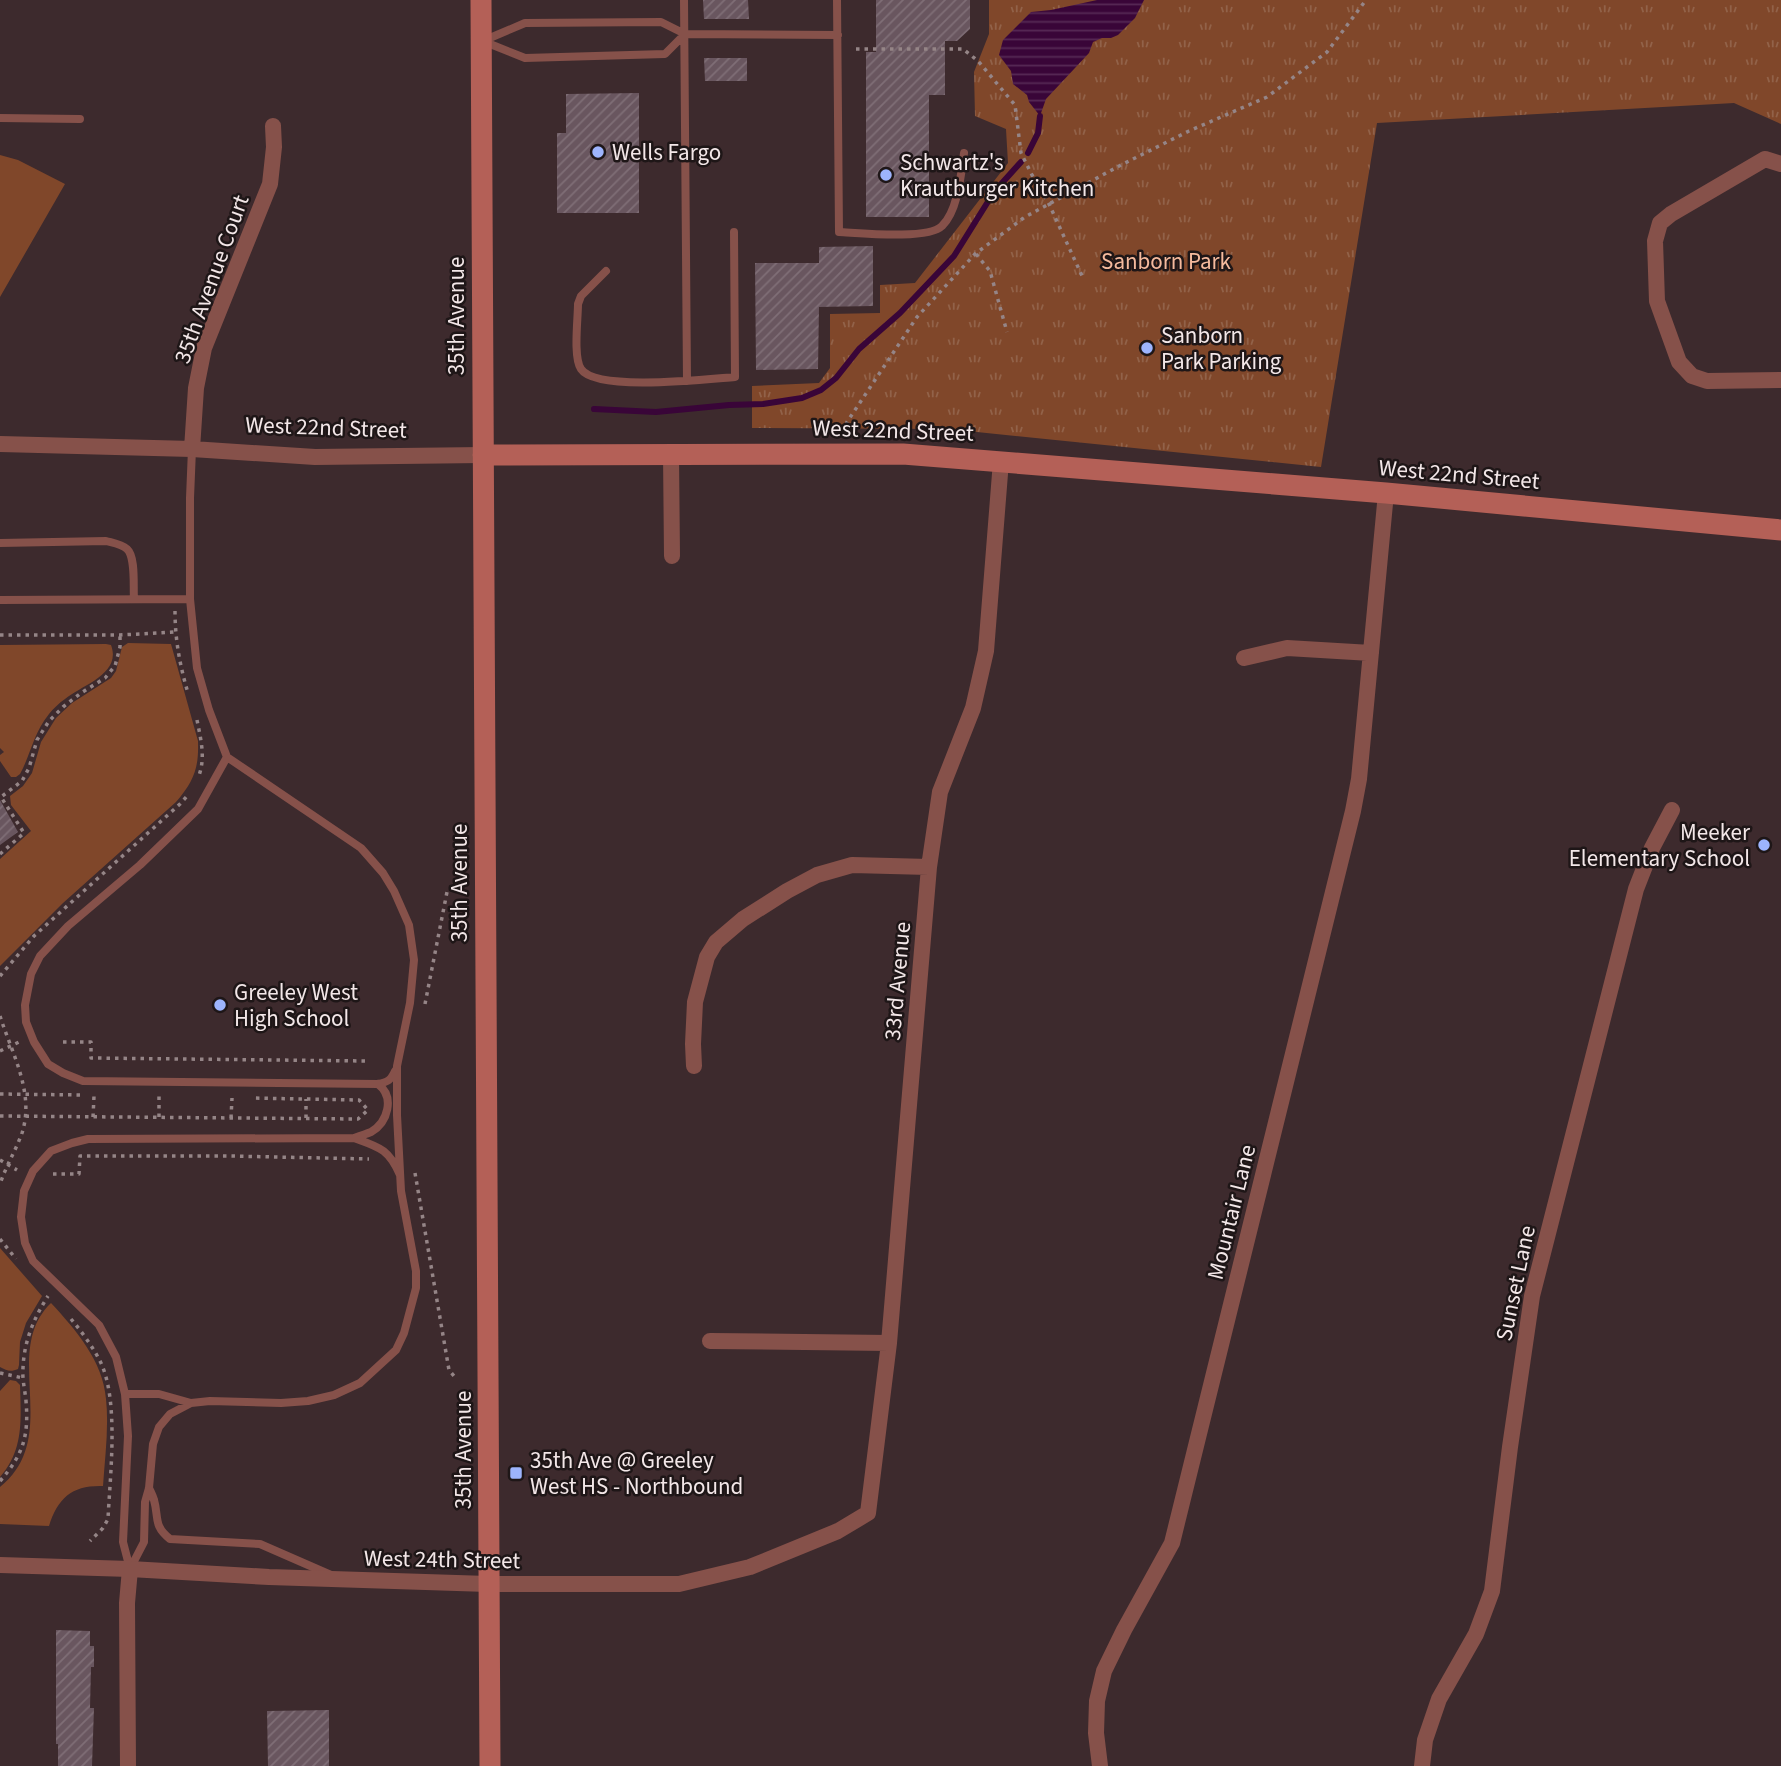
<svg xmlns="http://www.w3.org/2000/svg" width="1781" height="1766" font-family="'Source Sans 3',sans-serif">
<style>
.green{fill:#80472a}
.park{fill:url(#park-tufts)}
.water{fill:url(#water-rules)}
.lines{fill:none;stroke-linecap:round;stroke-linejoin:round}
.stream{stroke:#390538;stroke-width:6}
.building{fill:url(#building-hatch)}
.path{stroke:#958587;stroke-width:3.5;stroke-dasharray:3.5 5;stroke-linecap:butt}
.lane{stroke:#86514a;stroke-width:8}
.street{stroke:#86514a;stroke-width:16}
.secondary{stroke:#b46057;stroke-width:21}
.poi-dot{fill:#9db4fd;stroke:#1e1617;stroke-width:2.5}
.labels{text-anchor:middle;stroke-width:5;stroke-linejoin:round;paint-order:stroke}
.poi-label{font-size:23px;fill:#f3e7e8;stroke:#1e1617;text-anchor:start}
.park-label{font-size:23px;fill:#f5ba9d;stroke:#1e1617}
.street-label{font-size:23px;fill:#f3e7e8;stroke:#1e1617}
</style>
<defs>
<pattern id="park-tufts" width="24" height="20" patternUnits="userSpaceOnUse" patternTransform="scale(1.75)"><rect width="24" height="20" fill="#80472a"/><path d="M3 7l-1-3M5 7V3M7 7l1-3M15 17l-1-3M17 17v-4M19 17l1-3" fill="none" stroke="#926249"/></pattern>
<pattern id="water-rules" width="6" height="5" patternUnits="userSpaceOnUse" patternTransform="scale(1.75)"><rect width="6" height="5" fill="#390538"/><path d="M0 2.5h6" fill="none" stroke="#562955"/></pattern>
<pattern id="building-hatch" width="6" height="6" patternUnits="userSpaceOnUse" patternTransform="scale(1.75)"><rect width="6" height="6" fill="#69565f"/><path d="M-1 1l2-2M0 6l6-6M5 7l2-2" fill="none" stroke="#7f6e76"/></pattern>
</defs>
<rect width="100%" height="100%" fill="#3d2a2d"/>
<path class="green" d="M 0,155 L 18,160 L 65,184 L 0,297 Z
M 128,643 L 171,644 L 198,741 C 199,768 194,781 176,802 L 63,903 L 0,966 L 0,859 L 31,831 L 11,805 L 10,796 L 23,786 L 32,773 L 41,742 L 56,718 L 72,703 L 111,678 L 116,671 L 122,647 Z
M 106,644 L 111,645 C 122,674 82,685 65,699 C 59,703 53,709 49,714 C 33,734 31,754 20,774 L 16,777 L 11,777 L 0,761 L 0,755 L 4,752 L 0,748 L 0,645 Z
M 0,1248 L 42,1296 L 26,1323 L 20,1342 L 19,1365 L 18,1369 C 11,1372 7,1371 0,1367 Z
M 51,1303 C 76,1330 103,1361 106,1399 C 109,1427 105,1457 103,1486 C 73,1485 58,1497 49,1526 L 0,1524 L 0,1487 C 63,1436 0,1352 51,1303 Z
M 10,1380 L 16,1381 L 20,1385 C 21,1419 24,1450 0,1477 L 0,1391 Z"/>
<path class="park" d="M 989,0 L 1781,0 L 1781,124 L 1734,103 L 1377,123 L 1321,467 L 948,429 L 752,428 L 752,386 L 819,383 L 830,368 L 830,314 L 880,313 L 880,285 L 915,283 L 1008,163 L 1006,129 L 975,116 L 974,72 L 989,34 Z"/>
<path class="water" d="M 1097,0 L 1144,0 L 1135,18 L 1118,35 L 1111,38 L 1102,38 L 1093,42 L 1089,53 L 1046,99 L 1040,116 L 1029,102 L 1027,95 L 1013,84 L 1011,71 L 999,55 L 1003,40 L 1031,12 L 1051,10 Z"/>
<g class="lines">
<path class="stream" d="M 1028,153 L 1038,133 L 1040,116
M 594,409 L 656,412 L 729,405 L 763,404 L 802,398 L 821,390 L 836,378 L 859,349 L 900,313 L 954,256 L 994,192 L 1021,162"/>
</g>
<path class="building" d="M 703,0 L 748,0 L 749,19 L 704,19 Z
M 876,0 L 970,0 L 970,29 L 957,41 L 945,41 L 945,95 L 929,95 L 929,217 L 866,217 L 866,52 L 876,52 Z
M 704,58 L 747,58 L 747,81 L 705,81 Z
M 639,93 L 639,213 L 557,213 L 557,133 L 566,133 L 566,94 Z
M 873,246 L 873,306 L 819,307 L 818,369 L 756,370 L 755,263 L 819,263 L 819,247 Z
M 0,800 L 18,832 L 0,845 Z
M 56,1630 L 90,1631 L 90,1646 L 94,1646 L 94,1667 L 91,1667 L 90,1708 L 94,1708 L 92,1766 L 58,1766 L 58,1744 L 56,1744 Z
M 329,1710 L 329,1766 L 268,1766 L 267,1711 Z"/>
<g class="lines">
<path class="path" d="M 856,49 L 963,49 L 978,61 L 1015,105 L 1021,153 L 1032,175 L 1049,204 L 1083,278
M 976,254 L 990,271 L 1007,332
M 844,433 L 847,422 L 917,317 L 975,254 L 1025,217 L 1121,165 L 1189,131 L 1267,97 L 1327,52 L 1366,0
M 175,611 C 175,640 180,666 188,693
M 0,635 L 120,635 L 175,632
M 197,720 C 201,740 206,759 198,778
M 0,854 L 24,833 L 1,797 L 22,781 L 29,768 L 37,740 L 49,721 L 63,707 L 81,693 L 105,678 L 115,666 L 120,647 L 120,635
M 0,976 L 34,936 L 180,804 L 189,794
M 425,1004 L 447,892 L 455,885
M 0,1016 C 12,1054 35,1093 22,1133 C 16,1150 6,1166 0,1184
M 63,1042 L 91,1042 L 91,1058 L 368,1061
M 0,1051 L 19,1042
M 0,1094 L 82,1095
M 0,1116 L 358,1119 L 368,1110 L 359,1100 L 251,1098
M 93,1117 L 94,1096
M 159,1117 L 159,1096
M 231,1118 L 232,1098
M 306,1118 L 306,1099
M 0,1160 L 17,1170
M 415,1173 L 449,1370 L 454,1376
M 53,1174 L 79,1174 L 80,1156 L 230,1156 L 369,1159
M 0,1239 L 16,1259
M 71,1319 C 82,1332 93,1347 101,1363 C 119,1402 110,1476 108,1519 L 103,1528 L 90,1541
M 0,1373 L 23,1378
M 0,1481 C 23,1455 29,1436 26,1401 C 25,1390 22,1379 23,1368 C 24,1341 34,1318 48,1296"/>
<path class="lane" d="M 684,0 L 687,381
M 837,0 L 839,232 C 860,233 928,240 942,226 C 958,211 961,174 964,153
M 485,40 L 525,23 L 661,22 L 685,34 L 838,35
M 485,42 L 525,58 L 665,54 L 685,34
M 0,118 L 80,119
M 606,271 L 581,296 L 578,304 C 578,319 573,357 581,369 C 596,392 708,379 735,377 L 734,232
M 0,543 L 106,541 C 113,543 121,544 127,549 C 136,557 133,586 134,599
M 0,600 L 190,599
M 227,757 L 198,809 L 140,865 L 68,926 L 40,956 L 31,974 L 25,1005 L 26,1022 L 34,1042 L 48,1064 L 63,1073 L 83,1081 L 378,1084 C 388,1082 391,1080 395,1071
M 354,1138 C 360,1136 366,1134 371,1132 C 388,1122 395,1097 378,1084
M 125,1394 L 159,1394 L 191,1403
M 149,1488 C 151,1492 153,1496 154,1500 C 159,1517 153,1526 170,1539 L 260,1544 L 331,1575
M 130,1569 L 144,1542 L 145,1502 L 149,1488 L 153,1444 L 159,1427 L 170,1414 L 191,1403 L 210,1401 L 281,1403 L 308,1401 L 334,1395 L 360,1383 L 396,1350 L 404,1333 L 416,1288 L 416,1271 L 401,1191 L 397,1115 L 397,1066 L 410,1003 L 414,960 L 409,925 L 394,891 L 383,873 L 361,848 L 227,757 L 209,710 L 197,668 L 190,599 L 190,498 L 192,449
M 130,1569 L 123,1542 L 128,1436 L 125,1394 L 116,1357 L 99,1325 L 33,1261 L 25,1243 L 21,1217 L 24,1191 L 33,1171 L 51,1151 L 72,1143 L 88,1139 L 354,1138 C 379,1147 389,1149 400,1175"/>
<path class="street" d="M 1781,164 L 1765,159 L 1671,214 L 1660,223 L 1655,241 L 1657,301 L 1679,362 L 1692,376 L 1707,381 L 1781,380
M 0,444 L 192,449 L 315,457 L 483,455
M 192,449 L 196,388 L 204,348 L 270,184 L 274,147 L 273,126
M 671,454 L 672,556
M 1244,658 L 1287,648 L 1371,653
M 694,1066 L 693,1044 L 695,1002 L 707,957 L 716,942 L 743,919 L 787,891 L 817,875 L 852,865 L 929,867
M 710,1341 L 889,1343
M 0,1565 L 130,1569 L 269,1577 L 488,1584 L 679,1584 L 750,1567 L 838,1531 L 868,1513 L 889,1343 L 929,867 L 940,792 L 973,708 L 986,651 L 1001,461
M 128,1766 L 127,1603 L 130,1569
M 1100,1766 L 1096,1733 L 1097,1701 L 1104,1671 L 1124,1630 L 1172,1543 L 1353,811 L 1359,779 L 1386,493
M 1422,1766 L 1425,1740 L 1439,1699 L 1476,1634 L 1492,1591 L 1510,1447 L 1532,1296 L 1636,889 L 1652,848 L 1672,810"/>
<path class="secondary" d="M 481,0 L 490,1766
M 483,455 L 903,454 L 1386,493 L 1781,530"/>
</g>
<g class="poi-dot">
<circle cx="598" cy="152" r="7"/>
<circle cx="886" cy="175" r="7"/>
<circle cx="1147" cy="348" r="7"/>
<circle cx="1764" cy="845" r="7"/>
<circle cx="220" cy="1005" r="7"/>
<rect x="509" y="1466" width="14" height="14" rx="3.5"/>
</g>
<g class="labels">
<g class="poi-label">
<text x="612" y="160">Wells Fargo</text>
<text x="900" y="170">Schwartz's<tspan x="900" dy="26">Krautburger Kitchen</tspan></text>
<text x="1161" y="343">Sanborn<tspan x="1161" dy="26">Park Parking</tspan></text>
<text x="1750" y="840" text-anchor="end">Meeker<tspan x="1750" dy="26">Elementary School</tspan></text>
<text x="234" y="1000">Greeley West<tspan x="234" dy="26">High School</tspan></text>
<text x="530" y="1468">35th Ave @ Greeley<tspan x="530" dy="26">West HS - Northbound</tspan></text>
</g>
<g class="park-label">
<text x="1166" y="269">Sanborn Park</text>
</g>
<g class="street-label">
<text transform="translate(211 279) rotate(-70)" y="8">35th Avenue Court</text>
<text transform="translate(456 316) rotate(-90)" y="8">35th Avenue</text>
<text transform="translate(326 427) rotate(2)" y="8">West 22nd Street</text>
<text transform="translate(893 430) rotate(2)" y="8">West 22nd Street</text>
<text transform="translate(1459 474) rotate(5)" y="8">West 22nd Street</text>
<text transform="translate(459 883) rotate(-90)" y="8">35th Avenue</text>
<text transform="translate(897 981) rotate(-85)" y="8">33rd Avenue</text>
<text transform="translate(1231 1212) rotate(-76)" y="8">Mountair Lane</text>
<text transform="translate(1515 1283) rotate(-78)" y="8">Sunset Lane</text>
<text transform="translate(463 1450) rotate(-90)" y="8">35th Avenue</text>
<text transform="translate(442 1559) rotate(1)" y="8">West 24th Street</text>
</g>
</g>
</svg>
